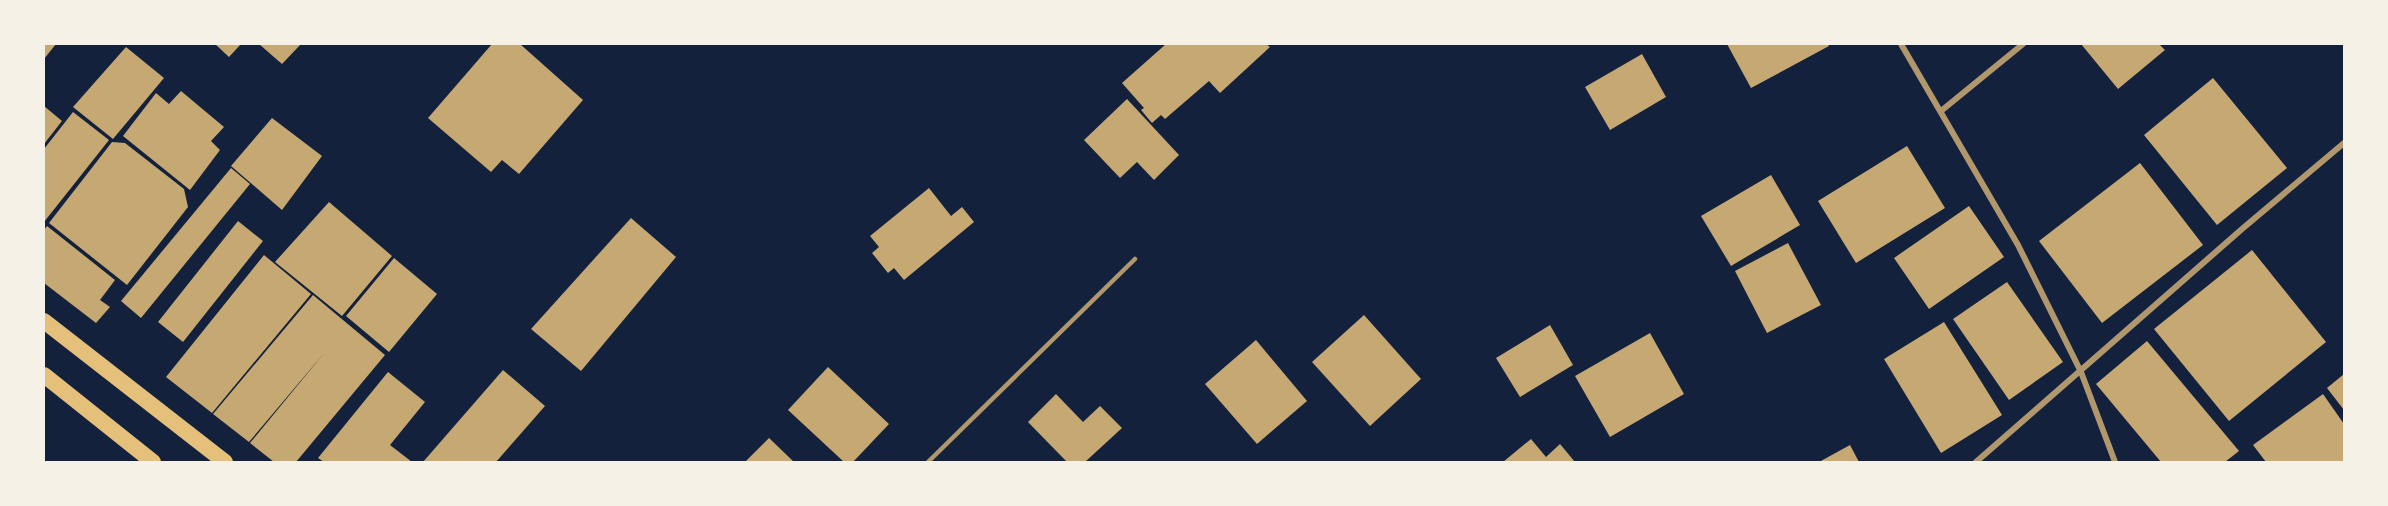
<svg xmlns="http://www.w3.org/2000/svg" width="2388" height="506" font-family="Barlow,sans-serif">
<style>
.building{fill:#c6a872}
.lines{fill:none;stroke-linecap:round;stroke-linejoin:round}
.service{stroke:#b1986c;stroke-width:4.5}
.minor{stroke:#b1986c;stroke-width:6}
.trunk{stroke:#e5c07b;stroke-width:16}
</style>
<rect width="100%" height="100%" fill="#14213d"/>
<path class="building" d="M 44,44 L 56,44 L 44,59 Z
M 215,44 L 241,44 L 229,57 Z
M 259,44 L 301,44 L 282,64 Z
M 492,44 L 520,44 L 583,100 L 519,174 L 502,160 L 491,172 L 428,118 Z
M 1166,44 L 1266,44 L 1270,47 L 1220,93 L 1209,81 L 1165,119 L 1161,115 L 1152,123 L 1141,110 L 1144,108 L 1122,83 Z
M 1727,44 L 1828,44 L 1829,46 L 1751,88 Z
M 2081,44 L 2159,44 L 2165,50 L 2118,89 Z
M 126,47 L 164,78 L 113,139 L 73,107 Z
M 1642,54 L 1666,97 L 1610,130 L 1585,87 Z
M 2213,78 L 2287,168 L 2217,225 L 2144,135 Z
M 181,91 L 224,127 L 211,141 L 220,150 L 190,190 L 123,136 L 156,93 L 169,104 Z
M 1127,99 L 1179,155 L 1154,180 L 1137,162 L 1120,178 L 1084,140 Z
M 44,106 L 62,121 L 44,144 Z
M 73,112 L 109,140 L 44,222 L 44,149 Z
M 272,118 L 322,156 L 282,210 L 231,166 Z
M 112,142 L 125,143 L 184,189 L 188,207 L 127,285 L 49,223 Z
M 1907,146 L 1945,208 L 1856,263 L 1818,201 Z
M 2140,163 L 2203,245 L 2102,323 L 2039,241 Z
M 231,168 L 250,184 L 141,318 L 121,301 Z
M 1771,175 L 1800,225 L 1731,266 L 1701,216 Z
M 929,188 L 951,216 L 962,207 L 974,222 L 904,280 L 894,268 L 888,273 L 872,253 L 879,247 L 870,236 Z
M 329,202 L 392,256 L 342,316 L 275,262 Z
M 1969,206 L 2004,257 L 1929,309 L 1894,258 Z
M 631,218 L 676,257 L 581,371 L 531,329 Z
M 238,221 L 263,241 L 183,342 L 158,322 Z
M 47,226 L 115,280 L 100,300 L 110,307 L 96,323 L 44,283 L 44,230 Z
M 1788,243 L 1821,305 L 1767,333 L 1735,271 Z
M 2252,250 L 2326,342 L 2229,421 L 2154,329 Z
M 264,255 L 311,294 L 212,413 L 166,377 Z
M 394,258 L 437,294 L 389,352 L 346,316 Z
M 2007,282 L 2063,362 L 2009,400 L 1953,319 Z
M 313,295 L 385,355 L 296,462 L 274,462 L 250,443 L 325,352 L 249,442 L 213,414 Z
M 1364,315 L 1421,379 L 1370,426 L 1312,362 Z
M 1944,322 L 2002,415 L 1941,453 L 1884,359 Z
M 1550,325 L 1573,365 L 1520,397 L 1496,358 Z
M 1650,333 L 1684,394 L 1610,437 L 1575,376 Z
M 1256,340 L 1307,401 L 1257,444 L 1205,384 Z
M 2147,341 L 2239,451 L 2225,462 L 2161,462 L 2096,384 Z
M 828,367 L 889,424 L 853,462 L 844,462 L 788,410 Z
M 503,370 L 545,406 L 496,462 L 423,462 Z
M 388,372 L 425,402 L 390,445 L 412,462 L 324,462 L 318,458 Z
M 2344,374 L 2344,410 L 2327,388 Z
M 1056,394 L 1083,422 L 1100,406 L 1122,428 L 1085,462 L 1067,462 L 1028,422 Z
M 2323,394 L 2344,424 L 2344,462 L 2266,462 L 2253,445 Z
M 769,438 L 794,462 L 745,462 Z
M 1531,439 L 1546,457 L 1560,444 L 1575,462 L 1503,462 Z
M 1850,445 L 1859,462 L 1819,462 Z"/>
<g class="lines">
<path class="service" d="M 928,462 L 1135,259"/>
<path class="minor" d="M 1901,44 L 2018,245 L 2081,372 L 2115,462
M 1941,111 L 2023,44
M 1976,462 L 2242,229 L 2344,143"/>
<path class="trunk" d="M 44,321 L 225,462
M 44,375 L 153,462"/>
</g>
<rect width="2388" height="506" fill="none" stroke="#f6f1e7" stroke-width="90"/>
</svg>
